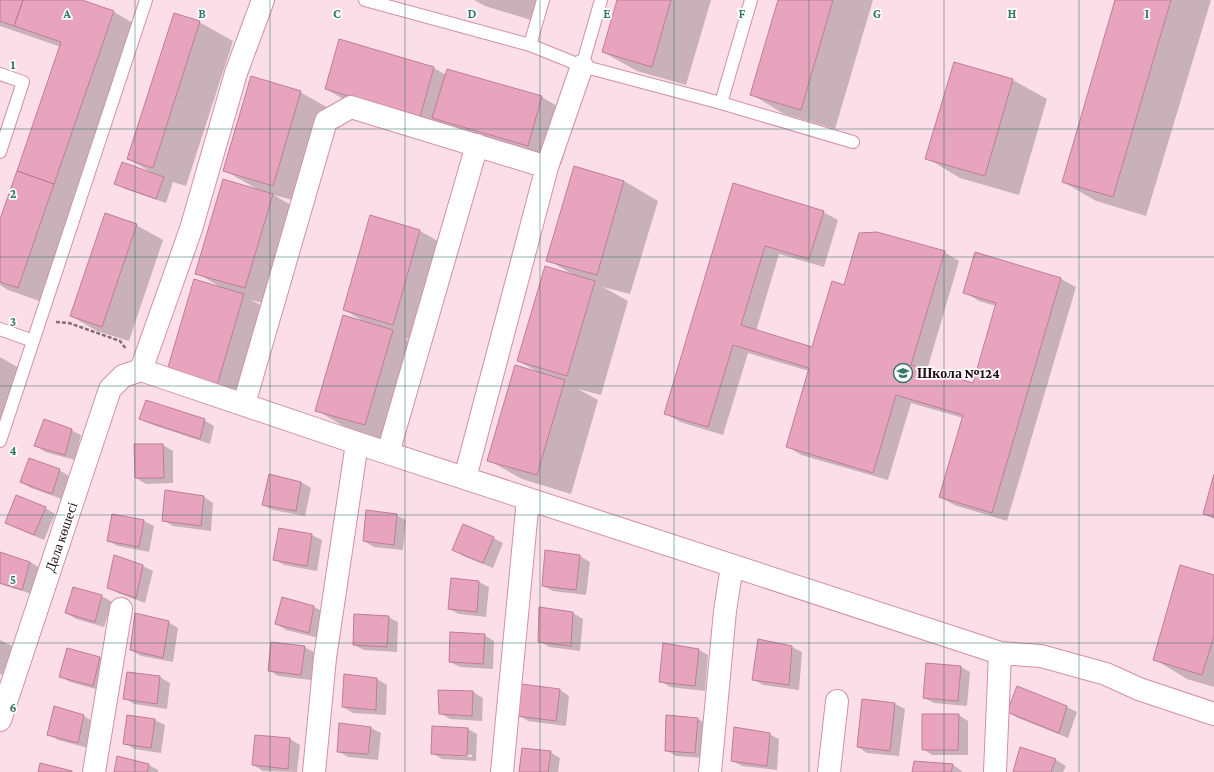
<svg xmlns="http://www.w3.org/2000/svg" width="1214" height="772" font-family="'Crimson Pro',serif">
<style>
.shadow{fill:#0003;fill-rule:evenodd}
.building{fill:#e9a4bd;stroke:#be7d95}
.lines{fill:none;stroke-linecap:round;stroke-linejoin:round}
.lane-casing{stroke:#d38fa8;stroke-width:14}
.street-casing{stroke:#d38fa8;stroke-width:24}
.path{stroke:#896e78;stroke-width:2.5;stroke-dasharray:4 2;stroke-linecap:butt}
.lane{stroke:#fff;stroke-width:12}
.street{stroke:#fff;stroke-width:22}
.grid{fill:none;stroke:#357768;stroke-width:1;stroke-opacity:0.55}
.labels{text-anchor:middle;stroke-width:3.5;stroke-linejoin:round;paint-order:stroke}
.poi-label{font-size:14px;font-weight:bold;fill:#230b15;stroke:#fff;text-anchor:start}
.street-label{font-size:14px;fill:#230b15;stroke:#fff}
.grid-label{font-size:13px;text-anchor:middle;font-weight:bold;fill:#357768;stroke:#fff;stroke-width:3.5;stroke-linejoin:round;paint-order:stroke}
</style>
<rect width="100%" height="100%" fill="#fcdee8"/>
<path class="shadow" d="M 0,0 L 79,0 L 114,12 L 140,27 L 45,303 L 8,290 L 0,285 L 0,222 L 61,47 L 0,26 Z
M 474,0 L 540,0 L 534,21 L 485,6 Z
M 618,0 L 711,0 L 686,85 L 637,71 L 603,52 Z
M 779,0 L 873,0 L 835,129 L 784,114 L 751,94 Z
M 1116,0 L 1211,0 L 1146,216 L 1096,201 L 1063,182 Z
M 199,22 L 233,41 L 186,186 L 173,182 L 166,203 L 125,189 L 115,183 L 153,173 L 128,159 Z
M 340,41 L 434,68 L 446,75 L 447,70 L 542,97 L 575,117 L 561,165 L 359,108 L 326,89 Z
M 955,63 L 1013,80 L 1047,99 L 1019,195 L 960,178 L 927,158 Z
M 300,92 L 334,111 L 307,204 L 274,195 L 306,214 L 279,307 L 251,300 L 277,314 L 249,408 L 201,393 L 222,288 L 197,273 L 257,189 L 224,170 Z
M 575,167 L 624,181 L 658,201 L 630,294 L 603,287 L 628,301 L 601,395 L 578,389 L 598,400 L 571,494 L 522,479 L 488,460 L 538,372 L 518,361 L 572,274 L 548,260 Z
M 733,185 L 823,212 L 838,220 L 824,267 L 779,254 L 756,331 L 813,348 L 845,286 L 944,252 L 959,261 L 927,370 L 973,384 L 996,306 L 979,301 L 964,292 L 975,254 L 1061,279 L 1076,287 L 1007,521 L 954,505 L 940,497 L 963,418 L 911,403 L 888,480 L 801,455 L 787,446 L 809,371 L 748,353 L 723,435 L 680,422 L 665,413 Z
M 371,217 L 420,231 L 454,250 L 427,344 L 404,338 L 426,351 L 399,444 L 350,430 L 316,410 L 365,322 L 344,310 Z
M 136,225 L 163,240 L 129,341 L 97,331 L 71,316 Z
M 0,357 L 26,372 L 0,446 Z
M 140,419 L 204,420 L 214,426 L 210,444 L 150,424 Z
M 71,430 L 81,435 L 75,460 L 45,452 L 36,446 Z
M 136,445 L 163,445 L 173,451 L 173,483 L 146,484 L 136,478 Z
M 59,470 L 69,476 L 62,499 L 31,488 L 21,482 Z
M 1214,478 L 1214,519 L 1204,514 Z
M 301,482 L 311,488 L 305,516 L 273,510 L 263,505 Z
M 204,497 L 213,503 L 211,531 L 173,526 L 163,520 Z
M 45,508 L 55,514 L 44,540 L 16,528 L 6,522 Z
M 113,515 L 144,521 L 154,526 L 149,552 L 118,546 L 108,541 Z
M 396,515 L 406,520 L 403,550 L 374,547 L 364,541 Z
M 312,535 L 322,540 L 317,571 L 284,565 L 274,559 Z
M 493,538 L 503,543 L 493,568 L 463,556 L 454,550 Z
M 546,551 L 580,556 L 590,562 L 586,595 L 553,591 L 543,586 Z
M 0,553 L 30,562 L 40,568 L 32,594 L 0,584 Z
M 114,557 L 143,566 L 153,571 L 145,603 L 118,593 L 108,587 Z
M 1214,576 L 1214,687 L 1187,679 L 1154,659 Z
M 452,579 L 479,582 L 489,587 L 486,617 L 459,614 L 449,609 Z
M 102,596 L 112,602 L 104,627 L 76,619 L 66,613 Z
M 314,607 L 324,612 L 319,638 L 286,630 L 276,624 Z
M 540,608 L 573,613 L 583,619 L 580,651 L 549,647 L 539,641 Z
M 388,617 L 398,622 L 397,652 L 364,650 L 354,645 Z
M 168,622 L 178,628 L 173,662 L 141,656 L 131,650 Z
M 484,635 L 494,641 L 493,669 L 460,667 L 450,662 Z
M 0,640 L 12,646 L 3,675 L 0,674 Z
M 758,640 L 792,647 L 802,652 L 799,690 L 763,685 L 753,679 Z
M 304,647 L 314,652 L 311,680 L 278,676 L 269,670 Z
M 68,649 L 100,658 L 110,664 L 103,691 L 70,682 L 61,677 Z
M 699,650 L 708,655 L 705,691 L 670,687 L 660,681 Z
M 961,667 L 970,672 L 967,706 L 934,703 L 924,698 Z
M 128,673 L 160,677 L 170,683 L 167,709 L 134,704 L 124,698 Z
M 377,679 L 387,685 L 386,715 L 353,713 L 343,707 Z
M 1017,687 L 1067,707 L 1077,712 L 1068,738 L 1018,718 L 1008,712 Z
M 560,690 L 569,696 L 566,726 L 528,721 L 518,715 Z
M 439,691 L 473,692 L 483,698 L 482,721 L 450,719 L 440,713 Z
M 863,700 L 895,704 L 905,709 L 899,756 L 867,753 L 858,747 Z
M 959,715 L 968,721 L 968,755 L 932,755 L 923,749 Z
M 84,716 L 94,722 L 88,748 L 58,740 L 48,734 Z
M 698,719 L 707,724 L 704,758 L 676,756 L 666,750 Z
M 155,720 L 165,725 L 161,753 L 134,749 L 125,743 Z
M 340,724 L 371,728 L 381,733 L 378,760 L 348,757 L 338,751 Z
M 468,729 L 477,734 L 476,761 L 442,759 L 432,753 ZM 441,753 L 472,755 L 472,757 L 441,755 Z
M 769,734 L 779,739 L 777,770 L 742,766 L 732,761 Z
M 256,736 L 290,739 L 300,745 L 297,772 L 263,771 L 253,765 Z
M 1021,748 L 1056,760 L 1066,766 L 1063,772 L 1014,772 Z
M 550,752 L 560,758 L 558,772 L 520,772 Z
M 149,765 L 158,770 L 158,772 L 115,772 Z
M 953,765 L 962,771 L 962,772 L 913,772 Z"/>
<path class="building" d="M 0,0 L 23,0 L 14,26 L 0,21 Z
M 23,0 L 82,0 L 114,11 L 54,184 L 17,171 L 61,42 L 14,26 Z
M 617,0 L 671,0 L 652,67 L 602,52 Z
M 778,0 L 833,0 L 801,110 L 750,95 Z
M 1115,0 L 1171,0 L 1113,197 L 1062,182 Z
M 174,13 L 200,21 L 153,168 L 127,159 Z
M 339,39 L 434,67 L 420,117 L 325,89 Z
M 954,62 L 1013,79 L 985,176 L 925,159 Z
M 447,69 L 542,96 L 528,146 L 432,118 Z
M 251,76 L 301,91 L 273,186 L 223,171 Z
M 122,162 L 164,177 L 156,199 L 114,184 Z
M 574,166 L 624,181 L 597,275 L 546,261 Z
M 17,171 L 54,184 L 18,288 L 0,282 L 0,219 Z
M 223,179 L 273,194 L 245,288 L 195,274 Z
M 733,183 L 824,211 L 809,259 L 765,246 L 741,325 L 812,347 L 832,281 L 844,285 L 859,233 L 877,232 L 945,251 L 911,365 L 973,383 L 996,303 L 963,293 L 975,252 L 1061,278 L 992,513 L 939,497 L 963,415 L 896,395 L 873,473 L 786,447 L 809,368 L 733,345 L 708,427 L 664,414 Z
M 105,213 L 137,224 L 102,327 L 70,316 Z
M 370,215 L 420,230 L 393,325 L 343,310 Z
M 545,266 L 595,281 L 567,376 L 517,361 Z
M 194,279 L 244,294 L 216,389 L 166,374 Z
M 343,315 L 393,330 L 365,425 L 315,411 Z
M 515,365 L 565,380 L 537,475 L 487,461 Z
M 146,400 L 205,419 L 200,439 L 139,419 Z
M 44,419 L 72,429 L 65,455 L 34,446 Z
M 134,444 L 163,444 L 164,478 L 135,478 Z
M 29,458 L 60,469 L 52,494 L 20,482 Z
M 269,474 L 301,482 L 296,511 L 262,505 Z
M 1214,474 L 1214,517 L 1203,514 Z
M 165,490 L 204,496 L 201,526 L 162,521 Z
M 16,495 L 46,507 L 34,535 L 5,523 Z
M 366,510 L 397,514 L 394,545 L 363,541 Z
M 112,514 L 144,520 L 139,547 L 107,541 Z
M 463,524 L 494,537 L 483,563 L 452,550 Z
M 279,528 L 312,534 L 307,566 L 273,560 Z
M 545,550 L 580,555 L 576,590 L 542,586 Z
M 0,552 L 30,562 L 22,590 L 0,583 Z
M 114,555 L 143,565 L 136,598 L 107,588 Z
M 1180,565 L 1214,575 L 1214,636 L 1202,675 L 1153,660 Z
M 451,578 L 479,581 L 477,612 L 448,609 Z
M 73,587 L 102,595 L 95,622 L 65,613 Z
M 282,597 L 314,606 L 309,633 L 275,624 Z
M 539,607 L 573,612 L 571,646 L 538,642 Z
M 135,613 L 169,621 L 163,658 L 130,650 Z
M 354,614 L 389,616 L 387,647 L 353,645 Z
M 450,632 L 485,634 L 483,664 L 449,662 Z
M 758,639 L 792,646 L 789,685 L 752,680 Z
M 271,642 L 305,646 L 301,675 L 268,671 Z
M 663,643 L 699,649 L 695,686 L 659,682 Z
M 67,648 L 100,657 L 93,686 L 59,677 Z
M 926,663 L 961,666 L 958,701 L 923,698 Z
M 127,672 L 160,676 L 157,704 L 123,699 Z
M 344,674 L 377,678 L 376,710 L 342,707 Z
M 521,684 L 560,689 L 556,721 L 517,716 Z
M 1017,686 L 1067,706 L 1059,733 L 1007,712 Z
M 438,690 L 473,691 L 472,716 L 439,714 Z
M 862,699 L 895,703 L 890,751 L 857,747 Z
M 54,706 L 84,715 L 78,743 L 47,735 Z
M 922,714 L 959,714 L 958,750 L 922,750 Z
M 127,715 L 155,719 L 151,748 L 123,744 Z
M 666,715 L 698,718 L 695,753 L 665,751 Z
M 339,723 L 371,727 L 368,754 L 337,752 Z
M 432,726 L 468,728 L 467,756 L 431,754 Z
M 734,727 L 770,733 L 767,766 L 731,761 Z
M 255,735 L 290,738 L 288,769 L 252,765 Z
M 1020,747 L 1056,759 L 1051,772 L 1013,772 Z
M 522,748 L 551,751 L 548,772 L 519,772 Z
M 117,756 L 149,764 L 147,772 L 114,772 Z
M 914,761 L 953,764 L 951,772 L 912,772 Z
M 40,763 L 72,771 L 72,772 L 38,772 Z"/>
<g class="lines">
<defs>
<path id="lane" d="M 365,0 L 530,45 L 582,66 L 721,103 L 751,0
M 530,45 L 543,0
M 582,66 L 601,0
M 0,74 L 23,82 L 0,152
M 721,103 L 853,142
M 0,329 L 33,341
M 0,441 L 146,0"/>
<path id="street" d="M 547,167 L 582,66
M 141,370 L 357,443 L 1000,653 L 1041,656 L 1106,674 L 1139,689 L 1214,714
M 141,370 L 191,229 L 236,73 L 263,0
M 244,404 L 326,121 L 351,107 L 547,167 L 465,478
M 388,453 L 477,145
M 0,720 L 110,389 L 123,376 L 141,370
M 94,772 L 121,609
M 314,772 L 325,658 L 357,443
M 502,772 L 528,499
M 710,772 L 725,611 L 732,566
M 829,772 L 837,701
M 995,772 L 1000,653"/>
</defs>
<use href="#lane" class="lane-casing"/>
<use href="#street" class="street-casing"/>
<path class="path" d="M 56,322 L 69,323 L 120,341 L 126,349"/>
<use href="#lane" class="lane"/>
<use href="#street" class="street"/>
</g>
<path class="grid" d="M 135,0 L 135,772M 270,0 L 270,772M 405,0 L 405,772M 540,0 L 540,772M 674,0 L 674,772M 809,0 L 809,772M 944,0 L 944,772M 1079,0 L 1079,772M 0,129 L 1214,129M 0,257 L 1214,257M 0,386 L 1214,386M 0,515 L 1214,515M 0,643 L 1214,643"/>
<defs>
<symbol id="school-ring" viewBox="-11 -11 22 22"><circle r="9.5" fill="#fff" stroke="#357768" stroke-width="1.5"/><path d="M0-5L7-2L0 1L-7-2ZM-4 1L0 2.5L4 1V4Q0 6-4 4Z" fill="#357768"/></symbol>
</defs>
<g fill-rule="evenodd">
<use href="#school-ring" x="892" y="362" width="22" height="22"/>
</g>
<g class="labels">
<g class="poi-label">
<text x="917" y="378">Школа №124</text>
</g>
<g class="street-label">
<text transform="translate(61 537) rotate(-71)" y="5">Дала көшесі</text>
</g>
</g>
<g class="grid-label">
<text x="67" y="18">A</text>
<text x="202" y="18">B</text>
<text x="337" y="18">C</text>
<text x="472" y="18">D</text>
<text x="607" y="18">E</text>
<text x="742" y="18">F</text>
<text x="877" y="18">G</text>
<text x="1012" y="18">H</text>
<text x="1147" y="18">I</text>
<text x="13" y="69">1</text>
<text x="13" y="198">2</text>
<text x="13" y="326">3</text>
<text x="13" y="455">4</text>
<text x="13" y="584">5</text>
<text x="13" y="712">6</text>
</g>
</svg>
